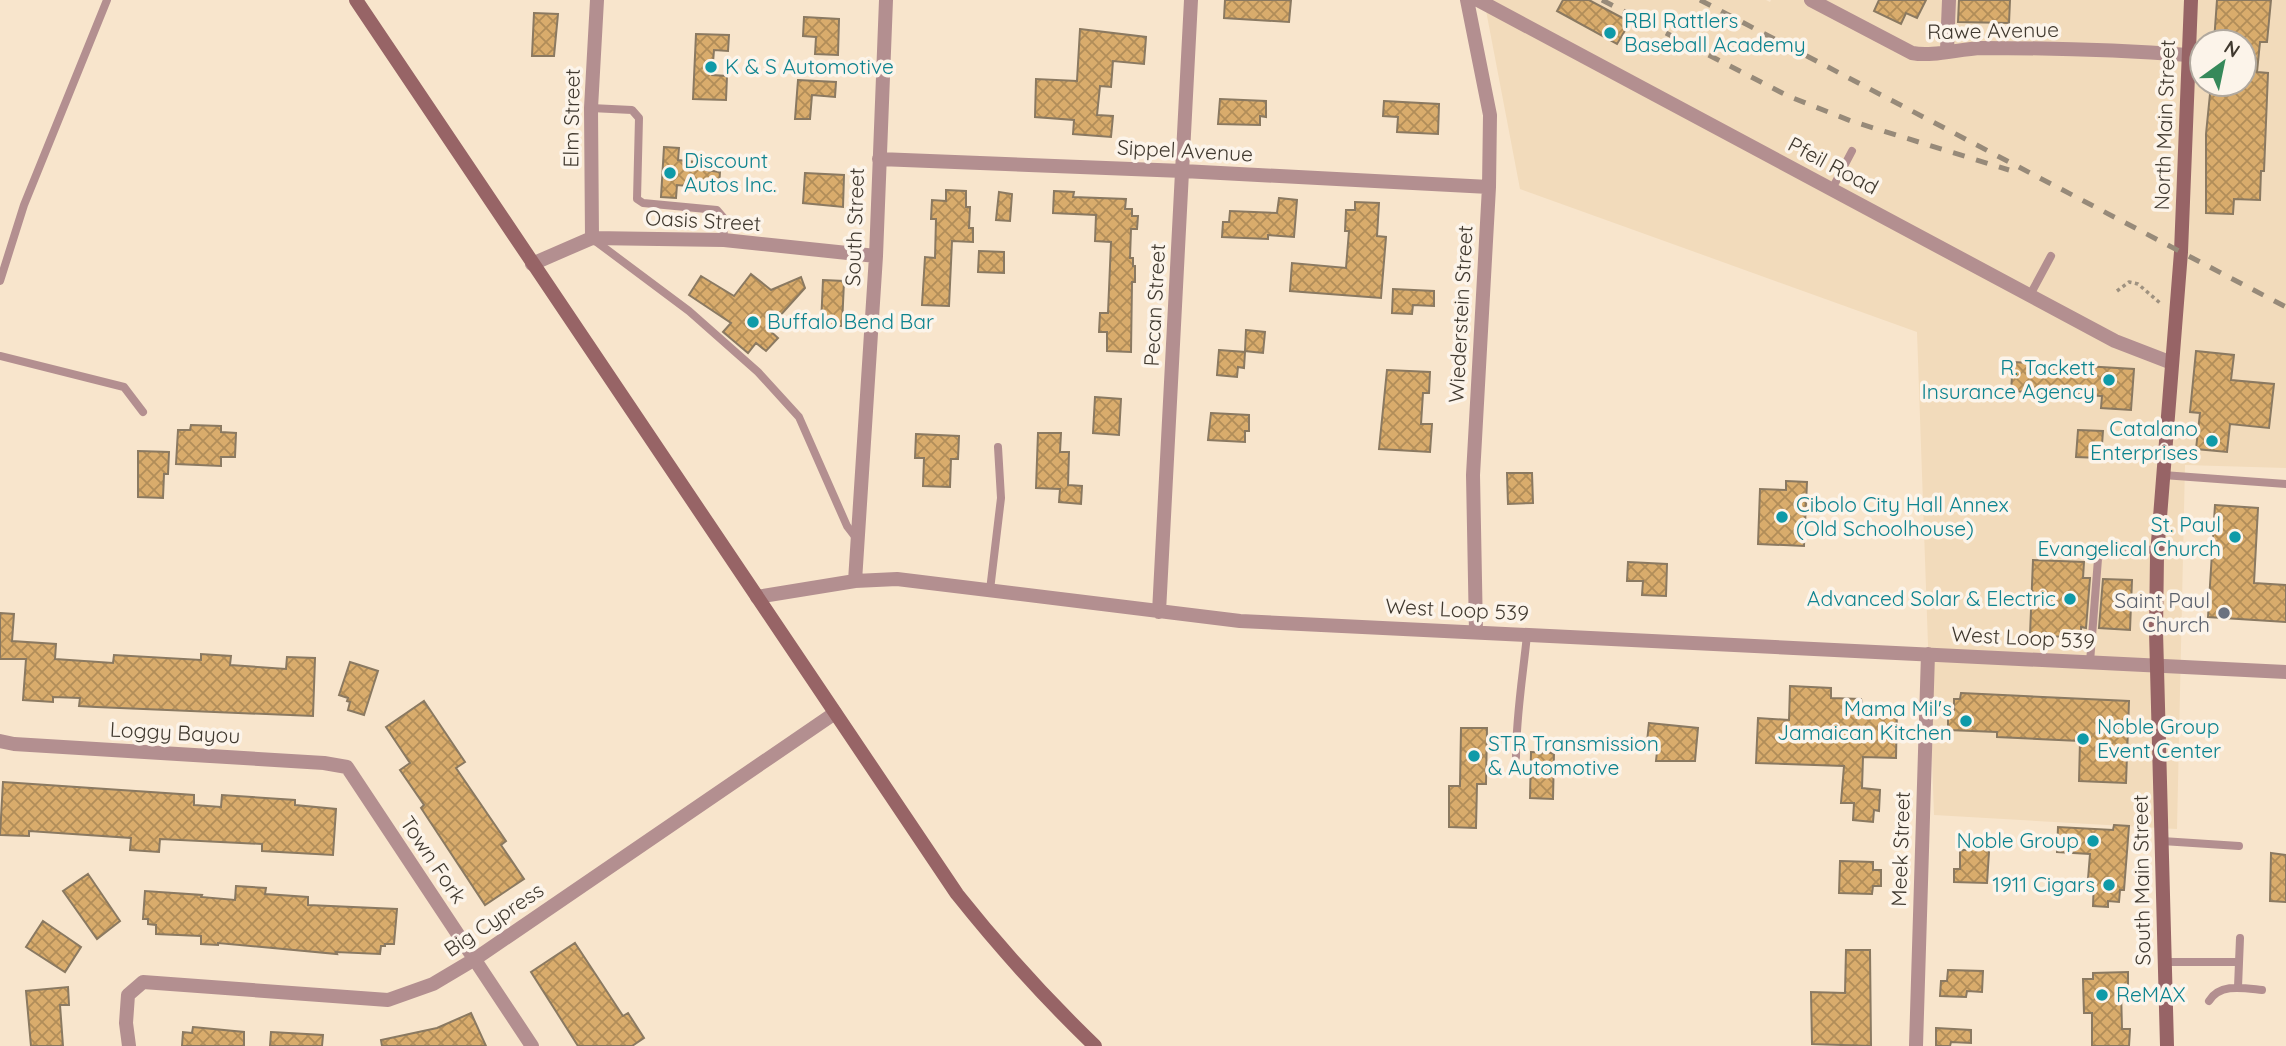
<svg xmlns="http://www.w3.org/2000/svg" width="2286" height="1046" font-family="Quicksand,sans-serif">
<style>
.built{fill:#f2dbbb;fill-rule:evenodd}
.building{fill:url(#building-cross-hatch);stroke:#8a7961;stroke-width:2}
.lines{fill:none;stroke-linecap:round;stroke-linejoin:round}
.path{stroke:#9f9280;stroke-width:3.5;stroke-dasharray:3.5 3.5;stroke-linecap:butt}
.lane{stroke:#b38f90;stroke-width:8}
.street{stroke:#b38f90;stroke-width:14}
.secondary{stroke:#976466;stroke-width:14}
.rail{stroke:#978a79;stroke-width:5;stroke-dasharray:12 12;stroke-linecap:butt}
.culture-dot{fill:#0f9aa8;stroke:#fcf4ea;stroke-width:2.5}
.worship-dot{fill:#6b7280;stroke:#fcf4ea;stroke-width:2.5}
.labels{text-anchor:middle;stroke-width:7;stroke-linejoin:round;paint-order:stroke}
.culture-label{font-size:21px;fill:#0d838f;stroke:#fcf4ea;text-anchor:start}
.street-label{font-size:21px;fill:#40392f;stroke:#fcf4ea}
.worship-label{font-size:21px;fill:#5b616d;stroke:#fcf4ea;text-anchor:end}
</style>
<defs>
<pattern id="building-cross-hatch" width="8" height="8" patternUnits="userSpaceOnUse" patternTransform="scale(1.75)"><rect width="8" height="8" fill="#d9ac6c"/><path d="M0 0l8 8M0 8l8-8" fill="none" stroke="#b18d59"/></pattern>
</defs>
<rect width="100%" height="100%" fill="#f8e5cc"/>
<path class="built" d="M 1484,0 L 1766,0 L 1770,2 L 1771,0 L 2286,0 L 2286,468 L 2185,465 L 2177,829 L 1934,815 L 1917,332 L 1520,189 ZM 2202,42 L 2244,42 L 2244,84 L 2202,84 Z"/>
<path class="building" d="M 1225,0 L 1291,0 L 1289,22 L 1224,18 Z
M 1563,0 L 1589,0 L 1630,22 L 1617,44 L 1557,11 Z
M 1879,0 L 1926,0 L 1917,18 L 1906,13 L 1901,24 L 1874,11 Z
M 1959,0 L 2010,0 L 2009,23 L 1958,22 Z
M 2217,0 L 2271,0 L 2267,42 L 2260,42 L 2257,72 L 2268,73 L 2264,171 L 2261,171 L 2260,200 L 2234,199 L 2233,214 L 2206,213 L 2206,134 L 2211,84 L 2244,84 L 2244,42 L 2214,42 Z
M 534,13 L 558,14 L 554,56 L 532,56 Z
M 804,17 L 839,19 L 838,55 L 815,54 L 816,37 L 803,36 Z
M 1080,29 L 1146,37 L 1144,64 L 1113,61 L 1111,87 L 1100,86 L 1097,115 L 1113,116 L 1111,137 L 1073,134 L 1074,120 L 1035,117 L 1036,79 L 1077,81 Z
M 696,34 L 729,35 L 728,51 L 714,50 L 712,75 L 727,76 L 726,100 L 693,99 Z
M 798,80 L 836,82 L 835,97 L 812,95 L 810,119 L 795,119 Z
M 1220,99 L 1266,101 L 1266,117 L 1260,116 L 1260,125 L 1218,124 Z
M 1384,101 L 1439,104 L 1438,134 L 1397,132 L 1398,117 L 1383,116 Z
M 664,147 L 679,148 L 678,160 L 705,163 L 704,170 L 720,172 L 719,189 L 677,185 L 676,198 L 661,197 Z
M 805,173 L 844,175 L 843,207 L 803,203 Z
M 946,190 L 966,191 L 966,207 L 970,207 L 969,228 L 973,228 L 973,242 L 952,241 L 949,306 L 922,305 L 925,257 L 935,258 L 936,219 L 931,219 L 932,200 L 946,201 Z
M 1054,191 L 1074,192 L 1073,197 L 1126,199 L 1125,209 L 1132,209 L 1132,216 L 1138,216 L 1137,229 L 1131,229 L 1130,258 L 1133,258 L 1133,266 L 1135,266 L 1135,282 L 1132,282 L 1131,352 L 1107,351 L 1107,332 L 1099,332 L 1100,313 L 1108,313 L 1111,242 L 1095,241 L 1096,215 L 1053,213 Z
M 999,192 L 1012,194 L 1010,221 L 996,220 Z
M 1279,198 L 1297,200 L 1294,237 L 1268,235 L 1268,239 L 1222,237 L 1223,222 L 1229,222 L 1230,211 L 1277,213 Z
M 1355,202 L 1379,203 L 1377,236 L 1386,237 L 1381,298 L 1290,291 L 1292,263 L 1346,268 L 1349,231 L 1345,231 L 1346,210 L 1355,210 Z
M 979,251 L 1004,252 L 1004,273 L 978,272 Z
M 751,274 L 771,290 L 801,277 L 805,288 L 768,329 L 778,338 L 766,351 L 756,343 L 748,353 L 723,332 L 731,323 L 689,295 L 701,276 L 734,296 Z
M 823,280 L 844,281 L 842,326 L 821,325 Z
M 1393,289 L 1434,291 L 1434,306 L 1413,305 L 1412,314 L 1392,313 Z
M 1246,330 L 1265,332 L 1263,353 L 1245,351 Z
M 1219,350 L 1245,352 L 1244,368 L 1238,367 L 1237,377 L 1217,375 Z
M 2196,351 L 2234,355 L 2231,380 L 2274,384 L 2269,428 L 2230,424 L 2227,452 L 2196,449 L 2200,413 L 2190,412 Z
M 2013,362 L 2134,369 L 2131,410 L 2101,408 L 2102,396 L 2011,391 Z
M 1387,370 L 1430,372 L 1429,393 L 1423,393 L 1421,424 L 1432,424 L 1430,452 L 1379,449 Z
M 1095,397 L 1121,399 L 1119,435 L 1093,433 Z
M 1211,413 L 1249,415 L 1249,431 L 1245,431 L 1245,442 L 1208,440 Z
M 191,425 L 221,426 L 221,432 L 236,433 L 235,457 L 221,457 L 221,466 L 176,464 L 178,430 L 190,430 Z
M 2078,430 L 2103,431 L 2101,458 L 2076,457 Z
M 1038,433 L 1061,433 L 1060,452 L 1069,452 L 1068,485 L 1082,486 L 1081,504 L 1059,502 L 1060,489 L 1036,488 Z
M 916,434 L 959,436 L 958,459 L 951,459 L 950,487 L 923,486 L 924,458 L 915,458 Z
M 138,451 L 169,452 L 168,474 L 164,474 L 163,498 L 138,497 Z
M 1507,473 L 1532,473 L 1533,503 L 1508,504 Z
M 1786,481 L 1807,482 L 1804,546 L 1758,544 L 1760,489 L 1786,490 Z
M 2215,505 L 2258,508 L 2254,583 L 2286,585 L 2286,622 L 2208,617 Z
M 2033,560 L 2084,562 L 2083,578 L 2090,578 L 2086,628 L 2081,627 L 2081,638 L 2030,635 Z
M 1628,562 L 1667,564 L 1666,596 L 1642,595 L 1643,581 L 1627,581 Z
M 2103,579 L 2132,580 L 2130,630 L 2099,628 Z
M 0,613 L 14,614 L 12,641 L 56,644 L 55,659 L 113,663 L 114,655 L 201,660 L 201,654 L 231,656 L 230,665 L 286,669 L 287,657 L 315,658 L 313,716 L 96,707 L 79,706 L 80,698 L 53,697 L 53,702 L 23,700 L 26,659 L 0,659 Z
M 350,662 L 378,671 L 364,715 L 348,710 L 350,702 L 347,701 L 348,698 L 339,695 Z
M 1790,686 L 1831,688 L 1831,698 L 1861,699 L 1864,708 L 1897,709 L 1896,758 L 1863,757 L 1862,788 L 1880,790 L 1879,811 L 1874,810 L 1873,822 L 1853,820 L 1854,803 L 1841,803 L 1844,766 L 1756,763 L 1758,718 L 1789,720 Z
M 1961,693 L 2129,701 L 2126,783 L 2079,781 L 2080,741 L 1997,737 L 1997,732 L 1948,730 L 1948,710 L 1954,710 L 1954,699 L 1960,699 Z
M 424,701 L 465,762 L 456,768 L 506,841 L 501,845 L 524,879 L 485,905 L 421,808 L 424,805 L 400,770 L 410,763 L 386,727 Z
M 1649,723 L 1698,728 L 1695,761 L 1656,761 L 1657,752 L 1646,751 Z
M 1461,728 L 1487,728 L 1486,784 L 1477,784 L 1476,828 L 1449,827 L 1449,786 L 1460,786 Z
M 1531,752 L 1554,753 L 1553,799 L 1530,798 Z
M 3,782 L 194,795 L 194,805 L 221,807 L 222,795 L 295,800 L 295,805 L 336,809 L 333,855 L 262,851 L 262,844 L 160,839 L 159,852 L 130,850 L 131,838 L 29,831 L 29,836 L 0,835 Z
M 2114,825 L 2129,826 L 2124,890 L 2120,890 L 2119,902 L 2108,901 L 2108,907 L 2093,906 L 2094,880 L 2088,879 L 2090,854 L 2057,852 L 2058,827 L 2113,830 Z
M 1972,847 L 1985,847 L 1989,852 L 1987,883 L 1954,882 L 1954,869 L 1960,869 L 1960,850 L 1971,850 Z
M 2271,853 L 2286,855 L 2286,902 L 2270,901 Z
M 1840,861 L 1873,862 L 1873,870 L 1881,870 L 1881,886 L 1873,886 L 1872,894 L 1839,893 Z
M 88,874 L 120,921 L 97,939 L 63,891 Z
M 236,886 L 266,888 L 265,894 L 308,897 L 308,905 L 397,909 L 394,944 L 385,944 L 385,946 L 381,946 L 380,954 L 336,952 L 337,954 L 218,943 L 218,945 L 201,944 L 201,936 L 156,934 L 156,925 L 148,924 L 148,919 L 143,919 L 145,891 L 202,895 L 201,897 L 235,900 Z
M 43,921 L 81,947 L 65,972 L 26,947 Z
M 575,943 L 623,1016 L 628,1013 L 644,1038 L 632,1046 L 578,1046 L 531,972 Z
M 1846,950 L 1870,950 L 1871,1046 L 1812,1044 L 1811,992 L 1845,993 Z
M 1948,970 L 1983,971 L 1982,992 L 1967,991 L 1966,997 L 1940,996 L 1941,981 L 1947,981 Z
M 2128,972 L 2128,990 L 2121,990 L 2122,1029 L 2130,1029 L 2129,1046 L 2092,1046 L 2092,1013 L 2084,1013 L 2083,979 L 2093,979 L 2093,973 Z
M 68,987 L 69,1005 L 60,1005 L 63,1046 L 31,1046 L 26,991 Z
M 471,1013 L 486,1046 L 382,1046 L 381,1040 L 437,1028 Z
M 193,1027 L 244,1032 L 244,1046 L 182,1046 L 183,1032 L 192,1033 Z
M 1936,1028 L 1971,1030 L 1971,1043 L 1951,1042 L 1950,1046 L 1936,1046 Z
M 271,1032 L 323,1035 L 322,1046 L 270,1046 Z"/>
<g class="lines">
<path class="path" d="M 2117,291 L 2129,282 L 2138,284 L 2160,303"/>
<path class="lane" d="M 591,108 L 632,110 L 639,118 L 637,199 L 643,203 L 717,210 L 723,217 L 724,240
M 1832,189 L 1852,151
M 594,240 L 689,311 L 758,372 L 799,417 L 847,526 L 857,539
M 0,281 L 24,205 L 107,0
M 2030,295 L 2051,256
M 0,356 L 124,387 L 143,412
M 2163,475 L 2286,484
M 990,590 L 1001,498 L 998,447
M 2090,662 L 2098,559 L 2104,548 L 2158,550
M 1516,757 C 1516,716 1523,675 1527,635
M 2162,841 L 2239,846
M 2165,962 L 2238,962
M 2238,987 L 2240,938
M 2209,1001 C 2220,983 2243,988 2262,990"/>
<path class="street" d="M 1467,0 L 1490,115 L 1489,187 L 1473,475 L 1476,632
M 1478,0 L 2115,341 L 2172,363
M 1811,0 L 1912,53 C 1933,57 1958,49 1982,48 C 2050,48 2120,50 2188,55
M 1947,50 L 1949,0
M 879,159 L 1183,171 L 1489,187
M 592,238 L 591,108 L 597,0
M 532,264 L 592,238 L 724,240 L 876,256
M 855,581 L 876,256 L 886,0
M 757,597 L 855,581 L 897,579 L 1240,621 L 2286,672
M 1159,612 L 1191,0
M 0,741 L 14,744 L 324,763 L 347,767 L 532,1046
M 129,1046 L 126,1023 L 128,995 L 143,982 L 388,1000 L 433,984 L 475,959 L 835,713
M 1916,1046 L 1928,654"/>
<path class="secondary" d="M 356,0 L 957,894 C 1000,948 1045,998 1095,1046
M 2167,1046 L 2156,631 L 2157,555 L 2181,252 L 2191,0"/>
<path class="rail" d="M 1602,0 L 1788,96 L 1851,121 L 2009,170
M 1700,0 L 2286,307"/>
</g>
<g class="culture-dot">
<circle cx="1610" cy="33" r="7"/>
<circle cx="711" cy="67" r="7"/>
<circle cx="670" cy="173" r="7"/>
<circle cx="753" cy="322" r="7"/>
<circle cx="2109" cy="380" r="7"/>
<circle cx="2212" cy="441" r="7"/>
<circle cx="1782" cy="517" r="7"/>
<circle cx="2235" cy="537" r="7"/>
<circle cx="2070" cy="599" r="7"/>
<circle cx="1966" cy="721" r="7"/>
<circle cx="2083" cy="739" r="7"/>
<circle cx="1474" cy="756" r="7"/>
<circle cx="2093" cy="841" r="7"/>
<circle cx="2109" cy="885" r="7"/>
<circle cx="2102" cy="995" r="7"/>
</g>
<circle class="worship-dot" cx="2224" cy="613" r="7"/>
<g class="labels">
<g class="culture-label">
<text x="1624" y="28">RBI Rattlers<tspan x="1624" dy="24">Baseball Academy</tspan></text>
<text x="725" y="74">K &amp; S Automotive</text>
<text x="684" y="168">Discount<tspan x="684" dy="24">Autos Inc.</tspan></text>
<text x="767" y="329">Buffalo Bend Bar</text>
<text x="2095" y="375" text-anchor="end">R. Tackett<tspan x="2095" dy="24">Insurance Agency</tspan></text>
<text x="2198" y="436" text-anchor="end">Catalano<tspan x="2198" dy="24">Enterprises</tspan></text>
<text x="1796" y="512">Cibolo City Hall Annex<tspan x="1796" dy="24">(Old Schoolhouse)</tspan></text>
<text x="2221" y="532" text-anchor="end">St. Paul<tspan x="2221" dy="24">Evangelical Church</tspan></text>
<text x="2056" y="606" text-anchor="end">Advanced Solar &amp; Electric</text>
<text x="1952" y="716" text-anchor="end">Mama Mil's<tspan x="1952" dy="24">Jamaican Kitchen</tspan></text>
<text x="2097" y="734">Noble Group<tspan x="2097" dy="24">Event Center</tspan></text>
<text x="1488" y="751">STR Transmission<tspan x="1488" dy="24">&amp; Automotive</tspan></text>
<text x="2079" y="848" text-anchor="end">Noble Group</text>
<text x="2095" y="892" text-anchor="end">1911 Cigars</text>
<text x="2116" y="1002">ReMAX</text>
</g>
<g class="street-label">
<text transform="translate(1993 31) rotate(-1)" y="7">Rawe Avenue</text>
<text transform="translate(572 118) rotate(-89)" y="7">Elm Street</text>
<text transform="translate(2165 125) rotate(-88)" y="7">North Main Street</text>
<text transform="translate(1185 151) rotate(3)" y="7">Sippel Avenue</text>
<text transform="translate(1833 166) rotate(28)" y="7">Pfeil Road</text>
<text transform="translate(703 221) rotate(3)" y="7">Oasis Street</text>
<text transform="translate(855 227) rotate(-88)" y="7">South Street</text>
<text transform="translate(1155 305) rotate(-87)" y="7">Pecan Street</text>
<text transform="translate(1461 314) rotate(-87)" y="7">Wiederstein Street</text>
<text transform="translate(1457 610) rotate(3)" y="7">West Loop 539</text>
<text transform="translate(2023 638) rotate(3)" y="7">West Loop 539</text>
<text transform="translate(175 733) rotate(3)" y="7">Loggy Bayou</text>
<text transform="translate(1901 849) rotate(-88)" y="7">Meek Street</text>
<text transform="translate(433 860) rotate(56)" y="7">Town Fork</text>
<text transform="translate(2142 880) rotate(-91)" y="7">South Main Street</text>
<text transform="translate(494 920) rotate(-34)" y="7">Big Cypress</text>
</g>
<g class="worship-label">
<text x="2210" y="608">Saint Paul<tspan x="2210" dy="24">Church</tspan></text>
</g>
</g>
<g transform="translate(2223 63) rotate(33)"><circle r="33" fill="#fcf4ea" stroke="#b1a99f" stroke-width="2"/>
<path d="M0-5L12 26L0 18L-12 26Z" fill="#36895a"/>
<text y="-10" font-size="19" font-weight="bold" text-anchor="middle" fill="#40392f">N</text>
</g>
</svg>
